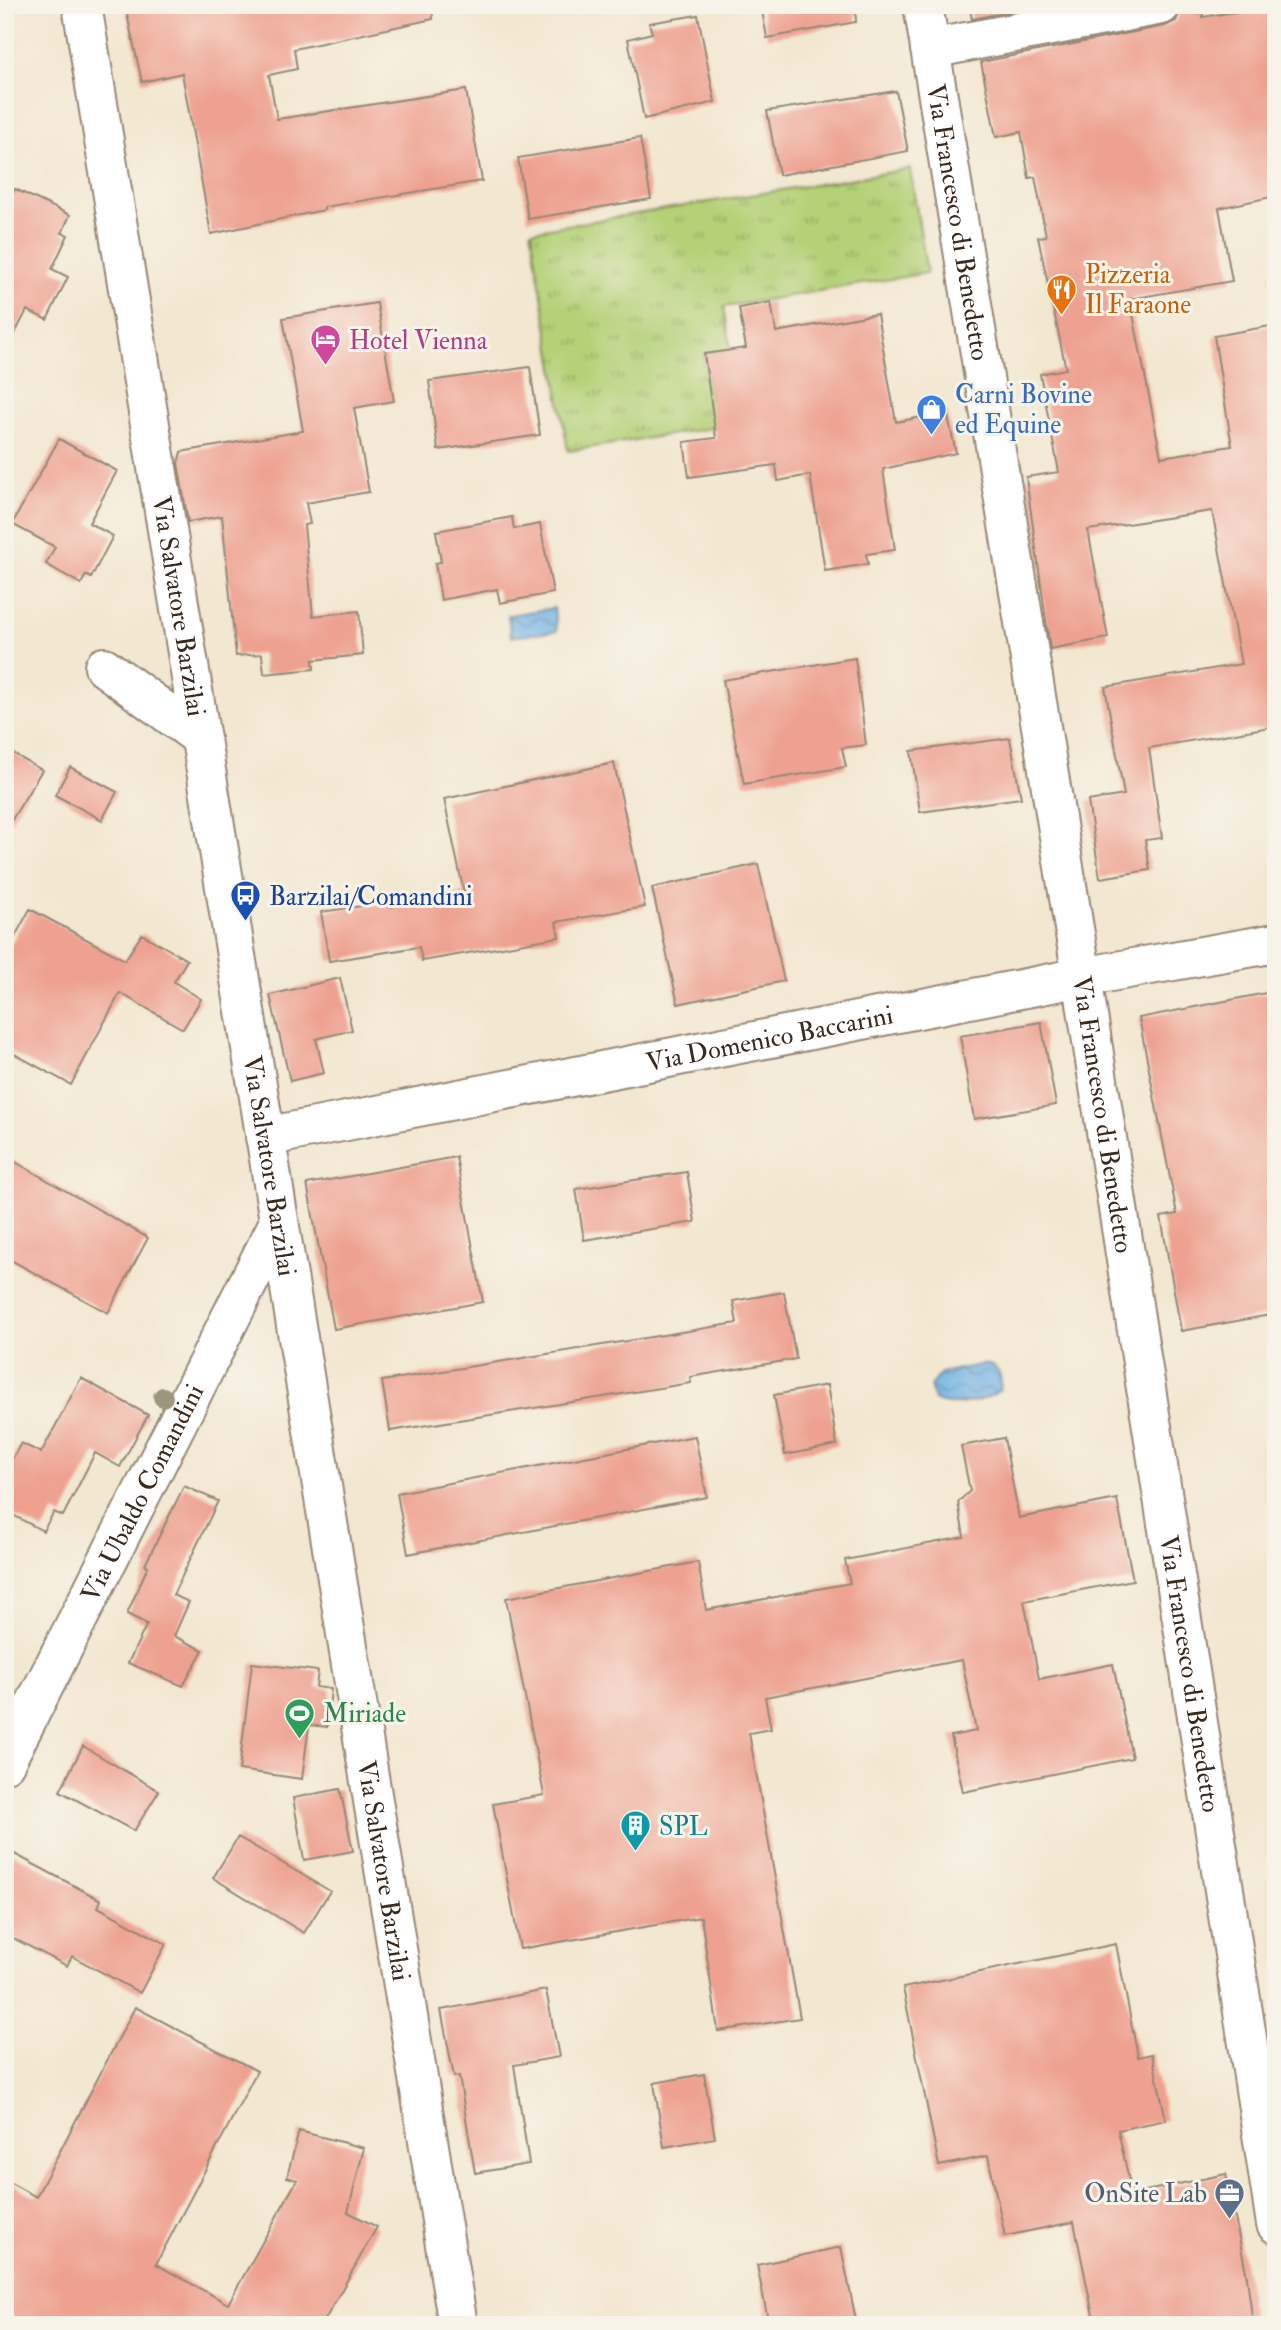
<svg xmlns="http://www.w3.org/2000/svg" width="1281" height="2330" font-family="'IM FELL Double Pica',serif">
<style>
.grass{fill:url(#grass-tufts);stroke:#787e4a;stroke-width:2;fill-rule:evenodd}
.water{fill:url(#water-waves);stroke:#556e81;stroke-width:2}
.building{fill:#eea190}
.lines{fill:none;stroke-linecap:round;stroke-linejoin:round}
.minor-casing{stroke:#968877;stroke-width:42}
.minor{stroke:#fff;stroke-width:38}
.tree{fill:#9e967a}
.labels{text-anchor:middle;stroke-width:6;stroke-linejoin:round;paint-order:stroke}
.street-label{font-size:26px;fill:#3b2a1e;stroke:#f7f3e8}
.food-label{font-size:26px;fill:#c56008;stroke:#f7f3e8;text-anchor:start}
.hotel-label{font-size:26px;fill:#b23c85;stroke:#f7f3e8;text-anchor:start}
.shop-label{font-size:26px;fill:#366cbe;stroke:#f7f3e8;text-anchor:start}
.transit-label{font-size:26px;fill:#164399;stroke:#f7f3e8;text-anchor:start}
.leisure-label{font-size:26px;fill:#27864d;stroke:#f7f3e8;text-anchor:start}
.culture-label{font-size:26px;fill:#0d838f;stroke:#f7f3e8;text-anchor:start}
.service-label{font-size:26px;fill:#4e5e75;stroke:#f7f3e8;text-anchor:end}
</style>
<defs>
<pattern id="grass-tufts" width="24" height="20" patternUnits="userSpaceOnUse" patternTransform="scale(1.75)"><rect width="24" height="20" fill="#b4d177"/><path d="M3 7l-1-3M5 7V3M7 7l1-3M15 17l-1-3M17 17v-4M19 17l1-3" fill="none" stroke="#94aa61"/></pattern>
<pattern id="water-waves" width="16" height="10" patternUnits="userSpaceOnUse" patternTransform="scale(1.75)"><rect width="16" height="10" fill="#6fb1e4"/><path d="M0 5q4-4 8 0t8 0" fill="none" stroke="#5c90b8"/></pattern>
</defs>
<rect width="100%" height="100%" fill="#f7f3e8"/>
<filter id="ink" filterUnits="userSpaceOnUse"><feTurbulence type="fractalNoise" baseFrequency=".0143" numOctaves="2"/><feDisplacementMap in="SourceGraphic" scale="14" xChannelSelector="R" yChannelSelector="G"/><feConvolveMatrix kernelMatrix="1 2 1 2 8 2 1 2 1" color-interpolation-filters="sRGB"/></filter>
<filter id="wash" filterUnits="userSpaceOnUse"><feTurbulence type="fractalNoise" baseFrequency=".00686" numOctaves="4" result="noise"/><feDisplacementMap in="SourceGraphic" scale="28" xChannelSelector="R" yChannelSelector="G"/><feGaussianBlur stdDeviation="1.57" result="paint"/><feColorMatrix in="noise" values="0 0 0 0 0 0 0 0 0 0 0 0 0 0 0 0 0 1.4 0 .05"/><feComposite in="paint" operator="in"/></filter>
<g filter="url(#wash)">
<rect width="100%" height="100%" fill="#f2e7d0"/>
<path class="grass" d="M 910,169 L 927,273 L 724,307 L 743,423 L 568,451 L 531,231 ZM 726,351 L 732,398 L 711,400 L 704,354 Z"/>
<path class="water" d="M 554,608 L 557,631 L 511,637 L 508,615 Z
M 984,1364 C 998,1365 1003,1376 1000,1389 C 988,1402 949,1409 934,1400 L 930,1386 L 941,1373 Z"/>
<g id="blocks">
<path class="building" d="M 125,5 L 432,5 L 433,19 L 294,49 L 297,69 L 269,75 L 277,119 L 466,90 L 482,181 L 324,207 L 324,210 L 211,234 L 182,73 L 142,82 Z
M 761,5 L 855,5 L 856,22 L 767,38 Z
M 969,5 L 1043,5 L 972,19 Z
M 1182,5 L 1202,5 L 1203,17 L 1276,5 L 1276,196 L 1219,208 L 1232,281 L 1130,299 L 1161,457 L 1232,446 L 1214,336 L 1276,325 L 1276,726 L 1149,748 L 1162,838 L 1145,840 L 1150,870 L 1100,878 L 1088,801 L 1124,795 L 1105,687 L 1241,664 L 1212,511 L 1088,530 L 1108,638 L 1050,649 L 1026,477 L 1059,472 L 1040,374 L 1066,369 L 1038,237 L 1046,236 L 1035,177 L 1029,178 L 1021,132 L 996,137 L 981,62 L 1165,26 L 1176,21 Z
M 698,15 L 715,102 L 644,119 L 628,39 L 652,33 L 649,23 Z
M 896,91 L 908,151 L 779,175 L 767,111 Z
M 640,138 L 651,199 L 528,219 L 518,158 Z
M 15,189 L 70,215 L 62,233 L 68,235 L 52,269 L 68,277 L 47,320 L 27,310 L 5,353 L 5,209 Z
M 771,302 L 776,332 L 877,314 L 896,422 L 947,412 L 956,453 L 883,469 L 895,550 L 866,554 L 868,564 L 825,571 L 810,475 L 778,481 L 776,465 L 689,477 L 684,442 L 716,438 L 704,354 L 746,348 L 739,308 Z
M 377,303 L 394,401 L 354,408 L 369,492 L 306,503 L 310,524 L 304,525 L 313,616 L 359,611 L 363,655 L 313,660 L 314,669 L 264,674 L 262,654 L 236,656 L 222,516 L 188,522 L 178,463 L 181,452 L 303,431 L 283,318 Z
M 530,367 L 540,435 L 438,450 L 429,381 Z
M 59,439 L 117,471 L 89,523 L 113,536 L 91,578 L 86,575 L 81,584 L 46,564 L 55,547 L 12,524 Z
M 512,517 L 514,529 L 540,524 L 553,593 L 500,603 L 497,589 L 441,600 L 435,563 L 441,562 L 436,531 Z
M 855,658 L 866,745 L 842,748 L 846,767 L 744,784 L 723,680 Z
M 1010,738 L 1021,798 L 920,812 L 911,751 Z
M 5,749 L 42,770 L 5,831 Z
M 614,763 L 645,907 L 556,922 L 559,937 L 422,961 L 419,947 L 329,961 L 321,912 L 389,902 L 389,907 L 464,893 L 444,799 Z
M 70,767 L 117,792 L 102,820 L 55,795 Z
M 758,864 L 784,981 L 678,1004 L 652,888 Z
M 30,909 L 125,960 L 142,934 L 187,960 L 174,982 L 201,999 L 183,1029 L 120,993 L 71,1085 L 5,1049 L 5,955 Z
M 340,978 L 352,1030 L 316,1039 L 324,1073 L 290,1081 L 270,995 Z
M 1276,991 L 1276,1253 L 1268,1254 L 1276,1314 L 1181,1331 L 1161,1217 L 1177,1214 L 1139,1018 Z
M 1041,1022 L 1056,1105 L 974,1119 L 960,1036 Z
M 5,1156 L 148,1238 L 108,1313 L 5,1257 Z
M 456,1157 L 483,1302 L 334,1329 L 307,1184 Z
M 687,1172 L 695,1222 L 584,1240 L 576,1189 Z
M 784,1292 L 796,1359 L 690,1377 L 691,1383 L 390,1431 L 382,1381 L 737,1323 L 733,1301 Z
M 81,1378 L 148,1415 L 120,1467 L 95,1453 L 63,1516 L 54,1512 L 43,1531 L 5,1511 L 5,1472 L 21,1443 L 41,1453 Z
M 827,1385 L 837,1445 L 785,1455 L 774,1395 Z
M 695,1436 L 707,1497 L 408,1554 L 397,1493 Z
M 1004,1438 L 1019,1518 L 1117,1499 L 1133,1580 L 1024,1601 L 1039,1679 L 1113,1664 L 1132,1758 L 963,1792 L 951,1736 L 976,1731 L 962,1660 L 765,1697 L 771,1729 L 749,1733 L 800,2018 L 718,2031 L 701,1917 L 520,1949 L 493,1804 L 544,1795 L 506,1598 L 698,1562 L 706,1610 L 850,1583 L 845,1560 L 964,1537 L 958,1502 L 970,1491 L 961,1446 Z
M 184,1486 L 218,1501 L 173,1595 L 189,1602 L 174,1636 L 203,1650 L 183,1686 L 128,1663 L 147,1624 L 127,1614 L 148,1566 L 145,1565 Z
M 252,1663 L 318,1671 L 316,1687 L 331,1689 L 327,1727 L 309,1725 L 302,1779 L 239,1770 Z
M 83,1746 L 159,1791 L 134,1831 L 60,1791 Z
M 340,1789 L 353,1851 L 304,1860 L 293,1798 Z
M 238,1837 L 330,1891 L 304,1933 L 213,1878 Z
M 5,1849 L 101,1900 L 98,1907 L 166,1944 L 140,1993 L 72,1956 L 67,1966 L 5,1934 Z
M 1116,1944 L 1138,2057 L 1152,2054 L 1166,2120 L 1118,2130 L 1132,2194 L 1226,2174 L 1247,2277 L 1253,2325 L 1095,2325 L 1074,2222 L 1005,2236 L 988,2156 L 939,2166 L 903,1988 Z
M 546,1990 L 559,2057 L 514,2065 L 529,2164 L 475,2173 L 459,2076 L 454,2077 L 441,2010 Z
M 135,2007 L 257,2071 L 156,2264 L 228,2304 L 297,2180 L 287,2177 L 299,2131 L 364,2148 L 348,2212 L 377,2227 L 322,2325 L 5,2325 L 5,2180 L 36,2197 Z
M 704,2074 L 715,2138 L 664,2147 L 654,2083 Z
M 841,2247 L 857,2325 L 769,2325 L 757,2265 Z"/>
</g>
</g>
<g filter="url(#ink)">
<use href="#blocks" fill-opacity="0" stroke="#968877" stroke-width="2"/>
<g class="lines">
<defs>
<g id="minor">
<path id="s1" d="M 82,5 L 458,2325"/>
<path id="s2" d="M 923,5 L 1082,977 L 1276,2224"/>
<path d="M 930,49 L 1161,5"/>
<path d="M 104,667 L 200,737"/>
<path id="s3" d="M 265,1137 L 1082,977 L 1276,943"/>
<path id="s4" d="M 5,1763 L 278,1224"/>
</g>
</defs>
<use href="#minor" class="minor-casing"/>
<use href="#minor" class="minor"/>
</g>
<circle class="tree" cx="163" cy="1397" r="10"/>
</g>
<defs>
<symbol id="restaurant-pin" viewBox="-11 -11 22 30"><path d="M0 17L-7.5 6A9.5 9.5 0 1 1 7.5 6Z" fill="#e8710a" stroke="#f7f3e8"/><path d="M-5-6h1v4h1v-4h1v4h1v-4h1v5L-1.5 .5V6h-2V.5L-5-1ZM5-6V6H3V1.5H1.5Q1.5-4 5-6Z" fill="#fff"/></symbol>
<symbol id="hotel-pin" viewBox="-11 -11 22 30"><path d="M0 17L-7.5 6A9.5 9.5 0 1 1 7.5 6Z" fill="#d1479c" stroke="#f7f3e8"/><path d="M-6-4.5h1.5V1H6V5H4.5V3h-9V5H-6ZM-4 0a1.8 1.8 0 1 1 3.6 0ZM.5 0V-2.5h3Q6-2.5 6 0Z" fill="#fff"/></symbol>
<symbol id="shop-pin" viewBox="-11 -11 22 30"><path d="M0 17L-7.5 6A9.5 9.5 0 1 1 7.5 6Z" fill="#3f7fe0" stroke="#f7f3e8"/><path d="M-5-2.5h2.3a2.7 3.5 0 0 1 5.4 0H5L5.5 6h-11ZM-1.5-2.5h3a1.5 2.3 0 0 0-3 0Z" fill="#fff"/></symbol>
<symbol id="bus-pin" viewBox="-11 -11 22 30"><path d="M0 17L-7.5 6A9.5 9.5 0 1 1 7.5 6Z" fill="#1a4fb4" stroke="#f7f3e8"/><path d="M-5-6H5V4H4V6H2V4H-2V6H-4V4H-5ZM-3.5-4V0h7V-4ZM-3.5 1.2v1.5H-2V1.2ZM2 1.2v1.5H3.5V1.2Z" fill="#fff"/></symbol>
<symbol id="stadium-pin" viewBox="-11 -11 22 30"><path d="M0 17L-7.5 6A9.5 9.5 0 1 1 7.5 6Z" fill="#2e9e5b" stroke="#f7f3e8"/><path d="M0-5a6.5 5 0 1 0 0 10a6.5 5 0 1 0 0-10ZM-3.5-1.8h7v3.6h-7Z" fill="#fff"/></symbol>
<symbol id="building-pin" viewBox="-11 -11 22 30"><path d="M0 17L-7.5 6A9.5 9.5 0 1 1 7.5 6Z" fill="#0f9aa8" stroke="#f7f3e8"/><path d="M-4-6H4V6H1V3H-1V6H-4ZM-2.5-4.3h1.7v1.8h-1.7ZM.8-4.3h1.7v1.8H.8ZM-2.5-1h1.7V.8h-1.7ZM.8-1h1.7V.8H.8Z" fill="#fff"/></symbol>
<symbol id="office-pin" viewBox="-11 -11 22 30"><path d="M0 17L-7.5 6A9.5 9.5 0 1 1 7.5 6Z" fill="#5c6f8a" stroke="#f7f3e8"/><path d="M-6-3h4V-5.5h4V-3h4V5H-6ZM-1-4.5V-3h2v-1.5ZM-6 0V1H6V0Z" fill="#fff"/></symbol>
</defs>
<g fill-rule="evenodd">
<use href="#restaurant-pin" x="1044" y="272" width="35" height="47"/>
<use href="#hotel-pin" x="308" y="322" width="35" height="47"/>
<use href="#shop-pin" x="914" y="392" width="35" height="47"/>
<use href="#bus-pin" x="228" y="878" width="35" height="47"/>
<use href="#stadium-pin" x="282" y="1696" width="35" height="47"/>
<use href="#building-pin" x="618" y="1808" width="35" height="47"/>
<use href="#office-pin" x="1212" y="2176" width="35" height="47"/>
</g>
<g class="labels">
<g class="street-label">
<text dy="9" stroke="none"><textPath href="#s2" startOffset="220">Via Francesco di Benedetto</textPath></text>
<text dy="9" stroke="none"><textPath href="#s1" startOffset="609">Via Salvatore Barzilai</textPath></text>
<text dy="9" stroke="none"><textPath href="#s3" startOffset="514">Via Domenico Baccarini</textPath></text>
<text dy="9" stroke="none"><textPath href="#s2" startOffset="1124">Via Francesco di Benedetto</textPath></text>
<text dy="9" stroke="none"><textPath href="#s1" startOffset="1176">Via Salvatore Barzilai</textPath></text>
<text dy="9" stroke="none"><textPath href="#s4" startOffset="303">Via Ubaldo Comandini</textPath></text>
<text dy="9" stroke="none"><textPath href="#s2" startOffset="1690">Via Francesco di Benedetto</textPath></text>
<text dy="9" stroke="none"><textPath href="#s1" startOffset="1890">Via Salvatore Barzilai</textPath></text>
</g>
<g class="food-label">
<text x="1085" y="283">Pizzeria<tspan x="1085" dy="30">Il Faraone</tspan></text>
</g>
<g class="hotel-label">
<text x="349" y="349">Hotel Vienna</text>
</g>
<g class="shop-label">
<text x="955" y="403">Carni Bovine<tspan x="955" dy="30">ed Equine</tspan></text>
</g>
<g class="transit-label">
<text x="269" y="905">Barzilai/Comandini</text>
</g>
<g class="leisure-label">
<text x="323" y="1722">Miriade</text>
</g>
<g class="culture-label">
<text x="659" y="1835">SPL</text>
</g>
<g class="service-label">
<text x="1207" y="2202">OnSite Lab</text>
</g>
</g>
<rect width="1281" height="2330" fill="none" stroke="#f7f3e8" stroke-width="28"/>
</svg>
